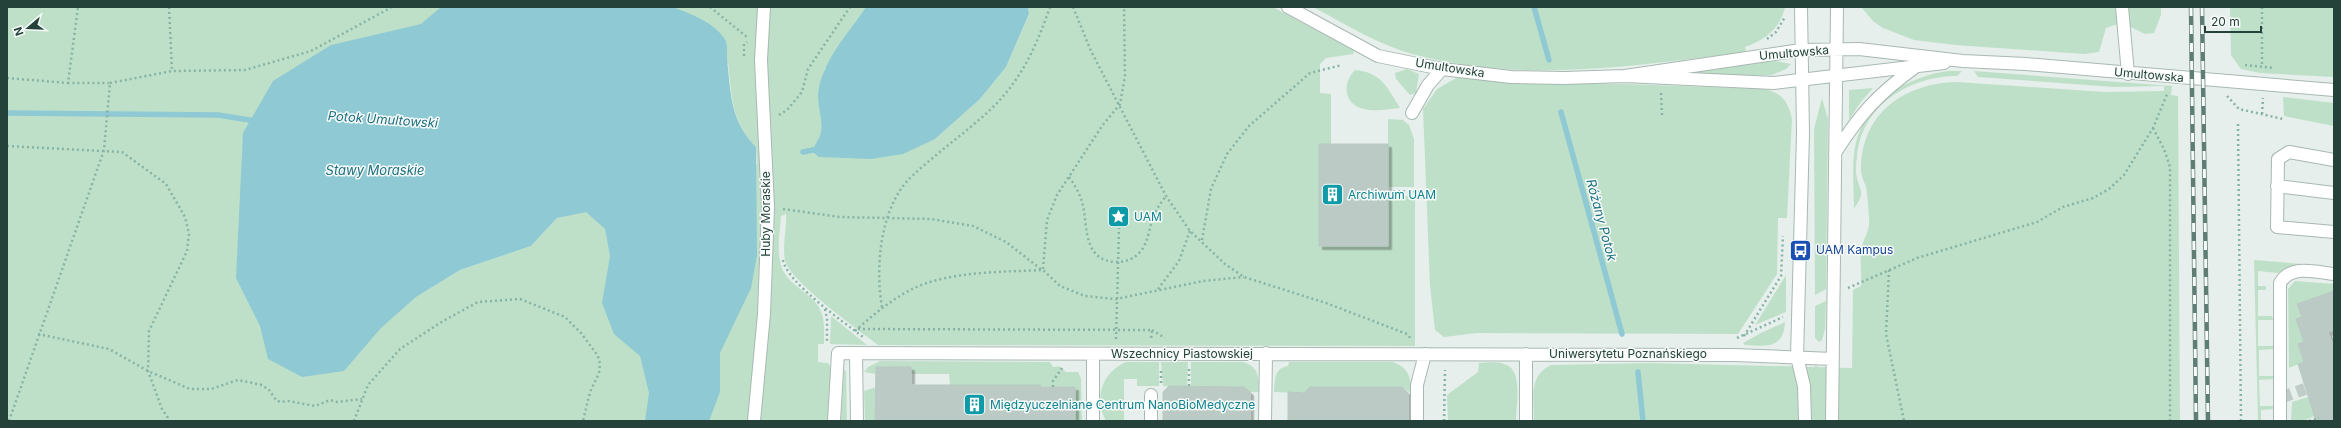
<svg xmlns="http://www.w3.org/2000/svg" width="2341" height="428" font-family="Inter,sans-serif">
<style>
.green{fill:#bfe0c8;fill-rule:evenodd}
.water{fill:#8ec9d4}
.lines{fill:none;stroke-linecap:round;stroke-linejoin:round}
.stream{stroke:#8ec9d4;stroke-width:5.5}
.building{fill:#bbcac4;stroke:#b8c9c2;filter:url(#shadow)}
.minor-tunnel{stroke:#bfccc8;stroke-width:12;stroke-dasharray:12 6;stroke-linecap:butt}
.minor-casing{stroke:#a8b8b2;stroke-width:14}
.path{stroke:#86b3a5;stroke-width:2.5;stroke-dasharray:2 3;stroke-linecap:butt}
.minor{stroke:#fff;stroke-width:12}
.rail-casing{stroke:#5f7d75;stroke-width:4.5}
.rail{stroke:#f7fbf9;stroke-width:3;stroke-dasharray:9;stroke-linecap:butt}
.labels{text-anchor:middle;stroke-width:3;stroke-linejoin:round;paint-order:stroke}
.street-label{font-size:12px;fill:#24423a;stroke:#f7fbf9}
.culture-label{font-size:12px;fill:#0d838f;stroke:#f7fbf9;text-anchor:start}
.transit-label{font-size:12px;fill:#164399;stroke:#f7fbf9;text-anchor:start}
.water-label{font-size:13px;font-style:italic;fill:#1c6f80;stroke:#f7fbf9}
</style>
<defs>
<filter id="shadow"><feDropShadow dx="3.5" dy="3.5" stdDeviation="0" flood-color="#0004"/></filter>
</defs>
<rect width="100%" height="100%" fill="#e6efeb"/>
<path class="green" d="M 7,7 L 866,7 L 824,70 L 874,147 L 935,139 L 980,99 L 1006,67 L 1029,15 L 1028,7 L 1273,7 L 1354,51 L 1353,54 L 1326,58 L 1320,64 L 1320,93 L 1331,94 L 1331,144 L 1319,144 L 1319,246 L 1388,196 L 1415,196 L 1415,346 L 878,345 C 859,330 789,281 785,260 C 782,245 787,229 786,214 L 781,216 C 780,232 776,252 782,268 C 789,287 816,294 822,314 C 825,323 824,335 824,344 L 818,344 L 818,362 L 828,363 L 833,372 L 829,421 L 7,421 ZM 728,63 C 732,97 731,121 756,147 L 757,164 L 557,218 L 531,246 L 460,270 L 416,297 Z
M 1313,7 L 1785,7 C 1780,29 1765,40 1745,47 L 1746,52 C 1632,66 1525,84 1412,54 C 1377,44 1345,24 1313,7 Z
M 1861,7 L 2161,7 L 2161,15 L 2154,33 L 2145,34 C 2130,27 2124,20 2106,28 L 2099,52 L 2084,54 L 1955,45 L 1914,40 L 1883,28 L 1874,22 Z
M 2230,7 L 2334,7 L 2334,77 L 2260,73 L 2241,69 L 2231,55 Z
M 1770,60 L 1791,64 L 1786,69 L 1772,75 L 1676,76 L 1662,74 Z
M 1407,69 L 1419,74 L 1416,93 L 1410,95 L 1396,79 L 1395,73 Z
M 1355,70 C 1381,72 1388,88 1400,108 C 1390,109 1379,111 1369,110 C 1345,108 1340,86 1355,70 Z
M 1948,71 L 1962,71 L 1957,76 C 1909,76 1861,106 1857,157 C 1856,164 1855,171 1857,178 C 1858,184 1862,189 1861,196 C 1860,200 1856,205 1854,209 C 1854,188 1851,163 1856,142 C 1867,101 1909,76 1948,71 Z
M 1974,71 L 2172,86 L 2171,95 L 2178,96 L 2180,421 L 1534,421 C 1534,398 1528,376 1551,365 L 1649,363 L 1815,367 L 1815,365 L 1818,367 L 1852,368 L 1853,290 L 1861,286 C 1862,274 1859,258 1862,246 C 1865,235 1870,231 1869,217 C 1868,208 1868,197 1866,187 C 1864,181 1861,176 1861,170 C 1861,113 1905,83 1957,82 L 2105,92 L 2164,91 L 2164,86 L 2114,87 L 1978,77 Z
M 1458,77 L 1511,83 L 1626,84 L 1764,89 C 1782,93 1788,101 1792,119 L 1787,218 L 1778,218 L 1777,274 L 1738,334 L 1477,333 L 1444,337 L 1435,330 L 1430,286 L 1423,109 L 1437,89 Z
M 1873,88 L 1860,103 L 1849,120 L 1849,90 Z
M 2283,97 L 2334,103 L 2334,126 L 2284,116 Z
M 1822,98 L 1828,119 L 1826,289 L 1815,295 L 1814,129 Z
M 1388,119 L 1403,120 L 1409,125 L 1414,139 L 1414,187 L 1388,187 Z
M 2254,260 L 2302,264 L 2293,265 L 2278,273 L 2258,271 L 2258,286 L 2266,286 L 2266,290 L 2258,290 L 2258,316 L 2272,316 L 2273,320 L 2258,320 L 2258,346 L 2273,346 L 2273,349 L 2259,350 L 2259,376 L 2273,376 L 2274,379 L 2259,380 L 2260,406 L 2275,406 L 2275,409 L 2261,410 L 2261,421 L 2258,421 Z
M 1786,275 L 1786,312 L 1755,325 Z
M 2295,281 L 2334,284 L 2334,291 L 2297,304 L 2302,317 L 2304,342 L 2298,344 L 2304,362 L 2289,368 L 2288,289 Z
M 1826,301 L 1825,329 L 1822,340 L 1819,342 L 1815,338 L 1815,306 Z
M 831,316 L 867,345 L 830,344 Z
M 1785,322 C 1784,349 1766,346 1745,345 L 1743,343 L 1761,333 Z
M 880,361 L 1050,362 L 1053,367 L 1059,366 L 1066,372 L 1078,372 L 1081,378 L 1082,421 L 1075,421 L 1075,387 L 950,385 L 949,374 L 911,374 L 911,367 L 876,367 L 876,374 L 864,372 L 868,367 Z
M 1126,362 L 1159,362 L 1159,386 L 1137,386 L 1137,379 L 1124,379 L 1124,421 L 1106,421 C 1094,398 1101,373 1126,362 Z
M 1161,362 L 1188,362 L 1187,387 L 1163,386 Z
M 1191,362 L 1243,362 C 1259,367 1259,377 1259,392 L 1250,392 L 1244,387 L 1191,386 Z
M 1289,362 L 1393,362 C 1409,368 1411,377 1411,393 L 1402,387 L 1310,387 L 1304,393 L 1274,392 C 1275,380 1274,368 1288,366 Z
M 1479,363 C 1486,363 1496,361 1504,364 C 1524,369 1516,405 1516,421 L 1448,421 L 1447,395 L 1478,372 Z
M 846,370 L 847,421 L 841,421 L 844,371 Z
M 876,387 L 875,421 L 865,421 L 864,391 Z
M 2308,397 L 2312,407 L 2318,415 L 2302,421 L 2291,421 L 2292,402 Z"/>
<path class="water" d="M 441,7 L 673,7 C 692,15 712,21 724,38 C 728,43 727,53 727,59 C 731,95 730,120 756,147 L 757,255 L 751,288 L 720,353 L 720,392 L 709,421 L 645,421 L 649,393 L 640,356 L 614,334 L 602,303 L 610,256 L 605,229 L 586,212 L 557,218 L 531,246 L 460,270 L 416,297 L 381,328 L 344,371 L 302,377 L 268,359 L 260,326 L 236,278 L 243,133 L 273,81 L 331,45 L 421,24 Z
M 866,7 L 1028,7 L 1029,14 L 1006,67 L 980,99 L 935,139 L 903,154 L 871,159 L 819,157 L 813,152 C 814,143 820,140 821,132 C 823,120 818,108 818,96 C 820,63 848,34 866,7 Z"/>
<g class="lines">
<path class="stream" d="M 1534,7 L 1549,60
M 1561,112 L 1622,334
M 7,113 L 218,115 L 256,121
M 803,152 L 818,149
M 1638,372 L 1643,421"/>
</g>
<path class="building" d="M 1319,144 L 1388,144 L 1388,246 L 1319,246 Z
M 2334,291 L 2334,330 L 2328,332 L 2334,348 L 2334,421 L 2316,421 L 2298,364 L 2304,362 L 2298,344 L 2304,342 L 2296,319 L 2302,317 L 2297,304 Z
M 876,367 L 911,367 L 911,385 L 1040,385 L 1041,387 L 1075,387 L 1075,421 L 875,421 Z
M 1169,386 L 1244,387 L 1250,392 L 1250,421 L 1163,421 L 1163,392 Z
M 1310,387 L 1402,387 L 1408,393 L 1408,421 L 1288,421 L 1288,392 L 1304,393 Z"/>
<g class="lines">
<path class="minor-tunnel" d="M 2280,398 L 2305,389"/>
<defs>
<path id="minor" d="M 1288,7 L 1378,56 L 1442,69 L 1511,77 L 1564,78 L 1625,76 L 1774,83 L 1944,63
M 1801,7 L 1803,133 L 1797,357 L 1804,386 L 1805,421
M 2122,7 L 2128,74
M 1625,76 L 1801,50 L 1859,49 L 1963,61 L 2026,64 L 2334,90
M 1412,113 L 1428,85 L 1442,69
M 1835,153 C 1860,114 1877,95 1914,68
M 2334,160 L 2289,152 L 2278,159 L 2277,227 L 2334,232
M 2277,186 L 2334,193
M 856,353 L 857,421
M 1093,354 L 1093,421
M 1151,395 L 1151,421
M 754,421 L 764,314 L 768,207 L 761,60 L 764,7
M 834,421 L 838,353 L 1734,355 L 1833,359
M 1265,421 L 1266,353
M 1417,421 L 1417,385 L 1425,354
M 1526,421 L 1526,354
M 1832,421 L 1837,7
M 2280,421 L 2280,283 C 2291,264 2315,272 2334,274"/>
</defs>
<use href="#minor" class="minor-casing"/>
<path class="path" d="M 169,7 L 172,71
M 710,7 L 747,37
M 1073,7 L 1091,51 L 1166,196 L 1190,231 L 1225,264 L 1244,277 L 1326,303 L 1407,334 L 1412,340
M 2262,7 L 2262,66
M 1767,39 L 1776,32 L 1785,17
M 744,56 L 744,44 L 747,42
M 2245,65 L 2274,68
M 7,78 L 68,83
M 110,83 L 172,71 L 245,70 L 311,51 L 392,7
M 1661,93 L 1662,115
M 2227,96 L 2239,109 L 2283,119
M 2262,114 L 2263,98
M 779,115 L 787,110 L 802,92 L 808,69 L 850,7
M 2238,124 L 2241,421
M 2153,128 L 2164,149 L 2170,167 L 2170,421
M 7,146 L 122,152 L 166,184 L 185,217 L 189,234 L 187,251 L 149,331 L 148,371 L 162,409 L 170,421
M 1069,177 C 1077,188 1082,198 1084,211 C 1087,232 1086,261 1116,262 C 1126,262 1134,259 1140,252 C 1148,243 1149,230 1152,220 C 1155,211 1160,204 1166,196
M 1388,191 L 1419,192
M 783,209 L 840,217 L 931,219 L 973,226 L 1006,242 L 1042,270
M 1202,240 L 1211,189 L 1227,154 L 1249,126 L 1310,73 L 1342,65
M 783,260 C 787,283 844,322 863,337
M 1043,269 L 1047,220 L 1057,195 L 1102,126 L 1120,104 L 1125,76 L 1124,7
M 1889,270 L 1886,334 L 1904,421
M 1848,288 L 1917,258 L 2037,222 L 2063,207 L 2093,198 L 2109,189 L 2124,175 L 2153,128 L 2168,92
M 1158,289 L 1179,261 L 1190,231
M 882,307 C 875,268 880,208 910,178 C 935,154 964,134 989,111 C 1021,81 1036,47 1050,7
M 825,309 L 827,319 L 827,343
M 858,329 L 1152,330 L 1151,339
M 1152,330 L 1165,338
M 855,331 C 873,315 891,300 912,289 C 949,271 1003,272 1043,270 L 1060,286 L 1085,296 L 1116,299 L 1203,281 L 1244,277
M 38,334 L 109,349 L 148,371 L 190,389 L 211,389 L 238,380 L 262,385 L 269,390 L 276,400 L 280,402 L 288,401 L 315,406 L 330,400 L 337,402 L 362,399
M 1744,336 L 1781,276 L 1783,236
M 1737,338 L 1783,317
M 1116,339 L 1119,228
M 1161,383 L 1161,368
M 1189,386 L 1189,368
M 1053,387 L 1053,381 L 1062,368
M 9,421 L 104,150 L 110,83 L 68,83 L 78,7
M 354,421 L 368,385 L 400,349 L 443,321 L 478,302 L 520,299 L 565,317 L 581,333 L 598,356 L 600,364 L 599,373 L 590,392 L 583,421
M 1444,421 L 1445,370
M 2309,421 L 2319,418"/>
<use href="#minor" class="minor"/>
<defs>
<path id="rail" d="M 2191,7 L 2196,421
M 2202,7 L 2208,421"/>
</defs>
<use href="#rail" class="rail-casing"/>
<use href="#rail" class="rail"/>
</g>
<defs>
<symbol id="building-square" viewBox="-11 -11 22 22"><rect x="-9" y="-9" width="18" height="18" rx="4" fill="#0f9aa8" stroke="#f7fbf9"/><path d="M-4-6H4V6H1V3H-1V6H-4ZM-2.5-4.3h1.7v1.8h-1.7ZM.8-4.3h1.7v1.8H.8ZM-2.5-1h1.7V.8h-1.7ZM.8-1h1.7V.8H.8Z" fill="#fff"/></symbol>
<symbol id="sight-square" viewBox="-11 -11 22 22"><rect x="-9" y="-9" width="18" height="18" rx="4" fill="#0f9aa8" stroke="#f7fbf9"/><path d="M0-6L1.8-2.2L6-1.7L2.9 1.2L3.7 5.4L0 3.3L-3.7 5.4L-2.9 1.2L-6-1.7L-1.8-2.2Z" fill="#fff"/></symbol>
<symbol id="bus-square" viewBox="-11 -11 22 22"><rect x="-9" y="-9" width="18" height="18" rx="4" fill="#1a4fb4" stroke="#f7fbf9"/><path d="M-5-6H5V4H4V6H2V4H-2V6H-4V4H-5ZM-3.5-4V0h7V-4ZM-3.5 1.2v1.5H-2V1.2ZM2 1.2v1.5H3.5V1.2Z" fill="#fff"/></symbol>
</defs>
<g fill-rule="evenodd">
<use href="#building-square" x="1320" y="182" width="25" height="25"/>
<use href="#sight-square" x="1106" y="204" width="25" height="25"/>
<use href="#bus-square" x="1788" y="238" width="25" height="25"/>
<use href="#building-square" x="962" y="392" width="25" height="25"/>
</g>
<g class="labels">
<g class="street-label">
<text transform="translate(1794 53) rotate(-5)" y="4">Umultowska</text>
<text transform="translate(1450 68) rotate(9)" y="4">Umultowska</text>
<text transform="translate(2149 75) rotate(5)" y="4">Umultowska</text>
<text transform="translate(766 214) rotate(-90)" y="4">Huby Moraskie</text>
<text x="1182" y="358">Wszechnicy Piastowskiej</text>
<text x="1628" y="358">Uniwersytetu Poznańskiego</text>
</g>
<g class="culture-label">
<text x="1348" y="199">Archiwum UAM</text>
<text x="1134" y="221">UAM</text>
<text x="990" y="409">Międzyuczelniane Centrum NanoBioMedyczne</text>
</g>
<g class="transit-label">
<text x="1816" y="254">UAM Kampus</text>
</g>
<g class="water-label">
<text transform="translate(383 119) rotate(4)" y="5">Potok Umultowski</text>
<text x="375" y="175">Stawy Moraskie</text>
<text transform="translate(1602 220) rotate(75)" y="5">Różany Potok</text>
</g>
</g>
<rect width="2341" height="428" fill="none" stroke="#24423a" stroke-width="16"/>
<g transform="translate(28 28) rotate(251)" stroke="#f7fbf9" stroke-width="3" paint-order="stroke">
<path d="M0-3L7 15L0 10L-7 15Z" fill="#24423a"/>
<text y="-6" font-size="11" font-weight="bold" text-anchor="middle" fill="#24423a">N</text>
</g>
<path d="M2205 26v6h56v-6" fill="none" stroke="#24423a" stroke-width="2"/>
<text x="2211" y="26" font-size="12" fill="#24423a" stroke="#f7fbf9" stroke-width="3" paint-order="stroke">20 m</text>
</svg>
